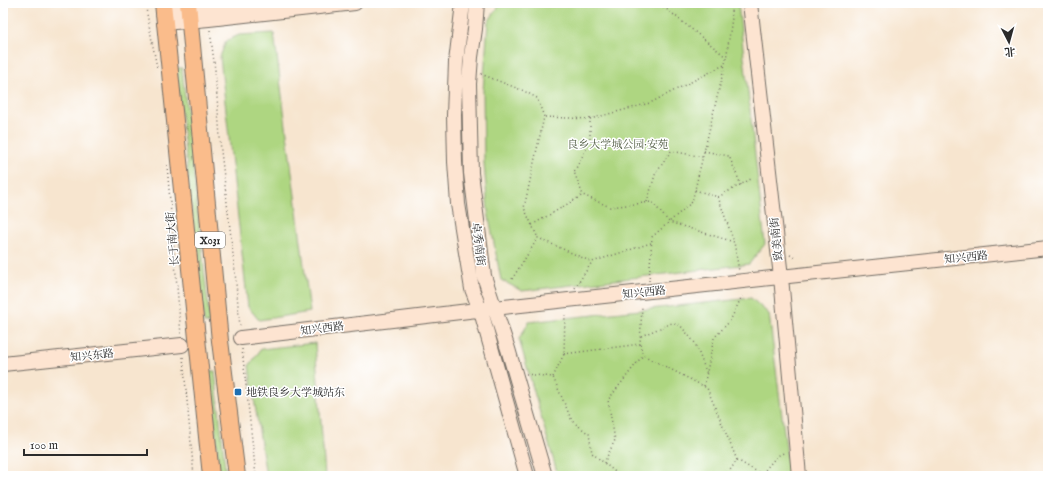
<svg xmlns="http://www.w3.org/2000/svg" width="1051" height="479" font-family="'IM FELL English','Noto Serif SC',serif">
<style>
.green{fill:#aed681;stroke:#6c8056}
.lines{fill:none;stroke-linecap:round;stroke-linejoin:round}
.secondary-casing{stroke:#726c64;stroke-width:16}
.primary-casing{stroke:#726c64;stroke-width:18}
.path{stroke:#726c64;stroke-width:1.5;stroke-dasharray:1 3;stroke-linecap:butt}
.secondary{stroke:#fde4d1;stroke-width:14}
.primary{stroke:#fabc8b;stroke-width:16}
.poi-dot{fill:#1f6fb2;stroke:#fff;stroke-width:1.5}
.labels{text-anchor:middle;stroke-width:3;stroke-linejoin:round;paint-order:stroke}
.shield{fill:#fff;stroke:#6b6b6b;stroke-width:1}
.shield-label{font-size:10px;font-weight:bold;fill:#2b2b2b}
.park-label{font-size:11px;fill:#525e45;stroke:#fff}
.street-label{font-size:11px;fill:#2b2b2b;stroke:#fff}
.poi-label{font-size:11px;fill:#2b2b2b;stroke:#fff;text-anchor:start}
</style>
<rect width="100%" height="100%" fill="#fff"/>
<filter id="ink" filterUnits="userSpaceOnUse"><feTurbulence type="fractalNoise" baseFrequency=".025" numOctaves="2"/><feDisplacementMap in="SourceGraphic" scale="8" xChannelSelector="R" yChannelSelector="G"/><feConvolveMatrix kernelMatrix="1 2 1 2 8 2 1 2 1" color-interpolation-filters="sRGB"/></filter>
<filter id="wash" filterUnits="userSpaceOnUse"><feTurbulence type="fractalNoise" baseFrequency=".012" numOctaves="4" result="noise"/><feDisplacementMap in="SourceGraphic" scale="16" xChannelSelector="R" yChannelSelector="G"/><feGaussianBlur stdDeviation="0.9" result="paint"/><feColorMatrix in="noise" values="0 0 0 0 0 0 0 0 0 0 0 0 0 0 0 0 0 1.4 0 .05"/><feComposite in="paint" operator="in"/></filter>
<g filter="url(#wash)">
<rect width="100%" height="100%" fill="#f7e5cf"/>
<path class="green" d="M 501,3 L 738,3 L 765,244 L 749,264 L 522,291 L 501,280 L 488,212 L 484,163 L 483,91 L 488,22 Z
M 274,33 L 310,312 L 259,320 L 248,307 L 220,57 L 226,41 L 239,35 Z
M 176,68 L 182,68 L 210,323 L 204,323 Z
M 751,298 L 769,314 L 788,463 L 789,476 L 558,476 L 519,339 L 529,322 Z
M 315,343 L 325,476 L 266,476 L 249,366 L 261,349 Z
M 209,371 L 215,371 L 226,476 L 220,476 Z"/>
</g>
<g filter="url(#ink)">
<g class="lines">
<defs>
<path id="secondary" d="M 463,3 L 456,62 L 454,115 L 455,162 L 458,204 L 472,289 L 482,315 L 527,476
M 477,3 L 475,29 L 471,57 L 469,84 L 471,173 L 484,276 L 508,349 L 545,476
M 750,3 L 781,277 L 799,476
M 163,13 L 261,3
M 164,23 L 209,19 L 355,3
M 241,338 L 494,308 L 1048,248
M 3,364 L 182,345"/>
<path id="primary" d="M 163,3 L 211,476
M 188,3 L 220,341 L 237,476"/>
</defs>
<use href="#secondary" class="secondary-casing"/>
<use href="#primary" class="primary-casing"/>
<path class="path" d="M 145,3 L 157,68
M 663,8 L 668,10 L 726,57
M 210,30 L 215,70 L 221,151 L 235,272 L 240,327
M 481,74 L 524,91 L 537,98 L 544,117 L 524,208 L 538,238
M 545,117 L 590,119 L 590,142 L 574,172 L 583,195
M 590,119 L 650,103 L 724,65
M 704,151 L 729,156 L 741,185
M 167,165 L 181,335
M 695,190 L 718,197 L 734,242
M 718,197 L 751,179
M 647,202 L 655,175 L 671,151 L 703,157
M 532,225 L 583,195 L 610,207 L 652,202 L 669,222 L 734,242 L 739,271
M 790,255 L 795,258
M 512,279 L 538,238 L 592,262
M 649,281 L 652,237 L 692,202 L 726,60 L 732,18 L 730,3
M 575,288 L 592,262 L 651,243
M 641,336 L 672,323 L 680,325 L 695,343 L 707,374
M 640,344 L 643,355
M 242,349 L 256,476
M 564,354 L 640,344 L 642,306
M 183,357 L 194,476
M 526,374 L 553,377 L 572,421 L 589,434 L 592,453 L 620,476
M 553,377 L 564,354 L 565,315
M 704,386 L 714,338 L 730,321 L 742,296
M 737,460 L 761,474
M 604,463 L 615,440 L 608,400 L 643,355 L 707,388 L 737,460 L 726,476
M 760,476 L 777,456 L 786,452"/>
<use href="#secondary" class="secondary"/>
<use href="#primary" class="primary"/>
</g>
</g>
<rect class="poi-dot" x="234" y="388" width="8" height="8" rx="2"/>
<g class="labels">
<rect class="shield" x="195" y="232" width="30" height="16" rx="3"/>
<g class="shield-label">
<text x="210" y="244">X031</text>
</g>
<g class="park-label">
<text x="618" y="148">良乡大学城公园·安苑</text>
</g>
<g class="street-label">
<text transform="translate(172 239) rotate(-95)" y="4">长于南大街</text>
<text transform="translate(776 239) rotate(-96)" y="4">致美南街</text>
<text transform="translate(479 244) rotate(83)" y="4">卓秀南街</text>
<text transform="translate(966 257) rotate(-6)" y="4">知兴西路</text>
<text transform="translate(644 292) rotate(-6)" y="4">知兴西路</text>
<text transform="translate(322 328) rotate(-7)" y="4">知兴西路</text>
<text transform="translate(92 355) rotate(-6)" y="4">知兴东路</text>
</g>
<g class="poi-label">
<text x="246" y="396">地铁良乡大学城站东</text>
</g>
</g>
<rect width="1051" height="479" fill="none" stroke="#fff" stroke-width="16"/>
<g transform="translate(1009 42) rotate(174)" stroke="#ffffff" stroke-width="3" paint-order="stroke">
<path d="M0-3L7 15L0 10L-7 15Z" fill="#2b2b2b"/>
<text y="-6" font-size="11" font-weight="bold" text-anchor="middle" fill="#2b2b2b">北</text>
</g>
<path d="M24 449v6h123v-6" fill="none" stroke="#2b2b2b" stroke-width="2"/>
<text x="30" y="449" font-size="12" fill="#2b2b2b" stroke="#ffffff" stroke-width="3" paint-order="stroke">100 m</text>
</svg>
